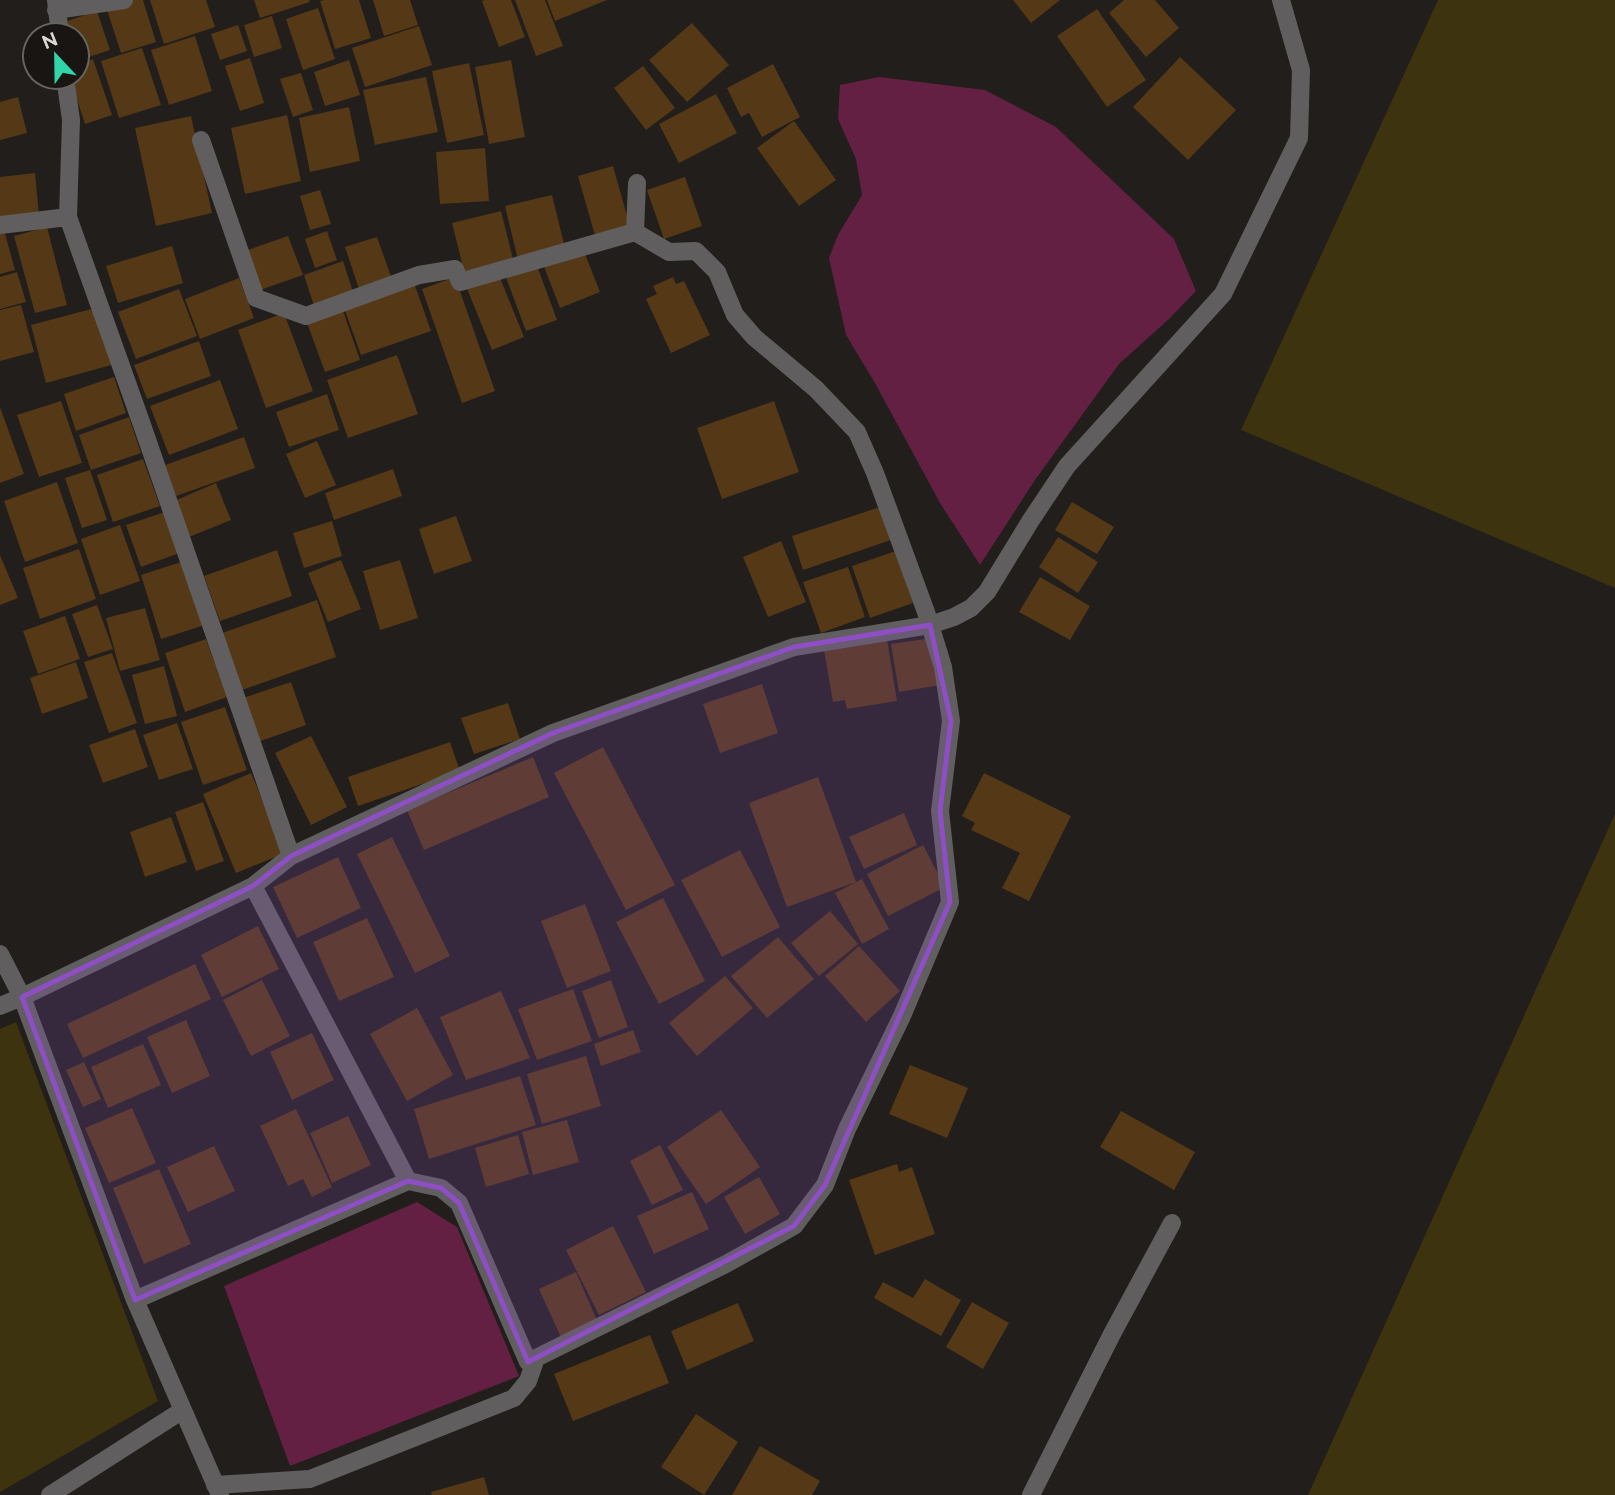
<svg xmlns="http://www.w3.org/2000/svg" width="1615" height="1495" font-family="Raleway,sans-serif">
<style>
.green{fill:#3d330e}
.water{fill:#642042}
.building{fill:#553815}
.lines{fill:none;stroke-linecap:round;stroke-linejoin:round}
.minor{stroke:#605e5e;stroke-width:18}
.marked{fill:#8e4ec4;fill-opacity:0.2;stroke:#8e4ec4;stroke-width:5;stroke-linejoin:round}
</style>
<rect width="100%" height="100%" fill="#211e1c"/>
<path class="green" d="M 1438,0 L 1615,0 L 1615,588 L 1241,430 Z
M 1615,814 L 1615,1495 L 1308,1495 Z
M 16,1022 L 158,1401 L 0,1492 L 0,1029 Z"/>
<path class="water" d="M 879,77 L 985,90 L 1056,127 L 1174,239 L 1196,291 L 1169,319 L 1119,364 L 1035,480 L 980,565 L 940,503 L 875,383 L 846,335 L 829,258 L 838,235 L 862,195 L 856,159 L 838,119 L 840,85 Z
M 417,1202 L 457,1227 L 519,1376 L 290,1466 L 224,1286 Z"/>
<path class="building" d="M 129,0 L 143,0 L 156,42 L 121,53 L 106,7 Z
M 150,0 L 206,0 L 215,27 L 164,44 Z
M 254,0 L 309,0 L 310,2 L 260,18 Z
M 324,0 L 359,0 L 371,38 L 335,49 L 320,1 Z
M 373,0 L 410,0 L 418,25 L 384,36 Z
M 485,0 L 511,0 L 525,37 L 499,47 L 482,1 Z
M 515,0 L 545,0 L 563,46 L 536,56 Z
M 547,0 L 607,0 L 555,21 Z
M 1013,0 L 1060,0 L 1031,23 Z
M 1124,0 L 1155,0 L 1179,28 L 1146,57 L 1109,13 Z
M 318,8 L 335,59 L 303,70 L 286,19 Z
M 1097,9 L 1146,80 L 1107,107 L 1057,36 Z
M 97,11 L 110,50 L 77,61 L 77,35 L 58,35 L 55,25 Z
M 272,16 L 282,48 L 254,57 L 244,25 Z
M 692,23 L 729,65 L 687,102 L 649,60 Z
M 238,25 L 247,51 L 220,60 L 211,34 Z
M 419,26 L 432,65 L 365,87 L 352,48 Z
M 195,36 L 212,91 L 169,105 L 151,50 Z
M 142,48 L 161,105 L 119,118 L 101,61 Z
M 1180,57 L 1236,110 L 1188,160 L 1133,107 Z
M 250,58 L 264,103 L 240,111 L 225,66 Z
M 93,59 L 112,115 L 85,124 L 70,77 L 77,77 L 77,65 Z
M 349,60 L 360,95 L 325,106 L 314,72 Z
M 511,60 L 525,137 L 489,144 L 475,67 Z
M 469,63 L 484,135 L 447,143 L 432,71 Z
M 773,64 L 800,117 L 762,137 L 749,113 L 741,117 L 727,88 Z
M 643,66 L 675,108 L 646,130 L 614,88 Z
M 301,73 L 313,110 L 293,117 L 280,79 Z
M 426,77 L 438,132 L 375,145 L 363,90 Z
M 716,94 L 737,133 L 679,163 L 659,124 Z
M 18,97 L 27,133 L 0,140 L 0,102 Z
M 349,107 L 360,161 L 310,172 L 299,118 Z
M 287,115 L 301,181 L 245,194 L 231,128 Z
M 191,116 L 212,213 L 156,226 L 135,128 Z
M 794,121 L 836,180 L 799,206 L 757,148 Z
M 485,148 L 489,201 L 440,204 L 436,152 Z
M 613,166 L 631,230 L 596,239 L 578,176 Z
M 35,173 L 39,216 L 0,220 L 0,177 Z
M 685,177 L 702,226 L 664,239 L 647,190 Z
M 320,190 L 331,224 L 310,230 L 300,196 Z
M 552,195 L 565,248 L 518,260 L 505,206 Z
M 501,211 L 514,263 L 465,275 L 452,223 Z
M 47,227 L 67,305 L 35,313 L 14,236 Z
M 4,230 L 15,270 L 0,274 L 0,231 Z
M 327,231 L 337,260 L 315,268 L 305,239 Z
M 288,236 L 303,275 L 260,290 L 245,251 Z
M 377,237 L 393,282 L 360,292 L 345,247 Z
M 172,246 L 183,283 L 118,303 L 106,266 Z
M 583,249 L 600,292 L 560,308 L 543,264 Z
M 343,261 L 354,295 L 315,309 L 304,275 Z
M 536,263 L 557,320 L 526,331 L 505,275 Z
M 17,272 L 26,302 L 0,309 L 0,277 Z
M 498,273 L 524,337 L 492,350 L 466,286 Z
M 455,277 L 495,391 L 462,403 L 422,289 Z
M 673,277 L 676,284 L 684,281 L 710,335 L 671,353 L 646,299 L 657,294 L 653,286 Z
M 239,278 L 254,318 L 200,339 L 185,299 Z
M 413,280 L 431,331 L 361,355 L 343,305 Z
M 179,289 L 197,336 L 136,359 L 118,312 Z
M 21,305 L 34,352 L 0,361 L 0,310 Z
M 99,307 L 115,364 L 46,383 L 31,325 Z
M 342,308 L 360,360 L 325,372 L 306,320 Z
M 284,313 L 313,391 L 266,408 L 238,330 Z
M 199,341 L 211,376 L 147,399 L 134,365 Z
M 397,355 L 418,414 L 348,438 L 327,380 Z
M 114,377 L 126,413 L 76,431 L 64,394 Z
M 220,380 L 238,429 L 169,455 L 150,406 Z
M 327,394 L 339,430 L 289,447 L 276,412 Z
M 61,401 L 82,463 L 39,477 L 17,415 Z
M 774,401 L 799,472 L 722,499 L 697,428 Z
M 0,407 L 24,474 L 0,483 Z
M 129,417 L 141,453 L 91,470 L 79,435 Z
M 244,437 L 255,468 L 176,496 L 165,465 Z
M 317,441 L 336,485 L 305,498 L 286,454 Z
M 143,459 L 160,506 L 113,522 L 97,475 Z
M 393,469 L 402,496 L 334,520 L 325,493 Z
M 90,470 L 107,520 L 82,528 L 65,478 Z
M 57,482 L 78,543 L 25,562 L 4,501 Z
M 216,483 L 231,520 L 189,537 L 174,501 Z
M 1072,502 L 1114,527 L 1097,554 L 1055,530 Z
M 883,506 L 894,539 L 803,570 L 792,536 Z
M 168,511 L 182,552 L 141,567 L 126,525 Z
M 456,516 L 472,561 L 434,574 L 419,529 Z
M 332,521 L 342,556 L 304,568 L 293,533 Z
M 120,525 L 140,581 L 100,595 L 81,539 Z
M 1058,537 L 1098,562 L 1078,593 L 1039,567 Z
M 781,541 L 806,602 L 768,617 L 743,557 Z
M 79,549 L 96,599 L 40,619 L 23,568 Z
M 277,550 L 292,596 L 220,621 L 204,576 Z
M 896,551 L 913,603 L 870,618 L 852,566 Z
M 0,555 L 18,598 L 0,605 Z
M 187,560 L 208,624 L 161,639 L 141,575 Z
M 341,560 L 361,609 L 328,622 L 308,573 Z
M 400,560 L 418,618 L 380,630 L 363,571 Z
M 848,567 L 865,617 L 821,633 L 803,582 Z
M 1040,577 L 1090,606 L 1070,640 L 1019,612 Z
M 317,600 L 336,657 L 242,690 L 222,633 Z
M 97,605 L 113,649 L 88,657 L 72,614 Z
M 145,608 L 160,660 L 120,671 L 106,618 Z
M 65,616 L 80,659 L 38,674 L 23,631 Z
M 932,638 L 940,685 L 899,692 L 891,644 Z
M 206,639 L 227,697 L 185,712 L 165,653 Z
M 887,639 L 897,701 L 847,709 L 845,700 L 833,702 L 824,650 Z
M 112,653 L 137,723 L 109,733 L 84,662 Z
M 76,662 L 88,698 L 42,714 L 30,678 Z
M 164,666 L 177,716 L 145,724 L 132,675 Z
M 291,682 L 306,725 L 255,743 L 240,699 Z
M 762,684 L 778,733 L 720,753 L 703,704 Z
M 508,703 L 520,739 L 474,754 L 461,718 Z
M 225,707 L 247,770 L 203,785 L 181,722 Z
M 177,723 L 193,769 L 159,780 L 143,735 Z
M 135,729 L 148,767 L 103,783 L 89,745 Z
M 311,736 L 347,807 L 311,825 L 275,753 Z
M 450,742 L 460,771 L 358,806 L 348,777 Z
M 603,747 L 675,885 L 626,910 L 554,773 Z
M 533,757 L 549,797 L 424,850 L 407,810 Z
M 251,773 L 285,853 L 236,873 L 203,794 Z
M 984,773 L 1071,816 L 1029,901 L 1002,888 L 1020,853 L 971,830 L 975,823 L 962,816 Z
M 818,777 L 856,882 L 787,907 L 749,803 Z
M 203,802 L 224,861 L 196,871 L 175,812 Z
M 904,813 L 917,845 L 864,869 L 849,837 Z
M 171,817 L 187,862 L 145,877 L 130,832 Z
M 392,837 L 450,956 L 415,973 L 357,854 Z
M 923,845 L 945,887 L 888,916 L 867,874 Z
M 740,850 L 780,927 L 722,957 L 681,880 Z
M 338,857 L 361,908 L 297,938 L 273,887 Z
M 862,879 L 889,929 L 862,944 L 835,893 Z
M 663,898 L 705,981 L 659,1004 L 616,922 Z
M 585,904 L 611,971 L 567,988 L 541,921 Z
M 830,911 L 858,944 L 819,976 L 791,943 Z
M 367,918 L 394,977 L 339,1001 L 313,942 Z
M 258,926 L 279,969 L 222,997 L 201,955 Z
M 778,937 L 814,979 L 767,1018 L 731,976 Z
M 859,946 L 900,991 L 866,1022 L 825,976 Z
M 195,964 L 211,999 L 83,1058 L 67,1024 Z
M 725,976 L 753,1008 L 697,1056 L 669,1023 Z
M 262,980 L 290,1036 L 251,1056 L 223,1000 Z
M 611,980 L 628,1027 L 599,1038 L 582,991 Z
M 573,989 L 592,1041 L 537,1060 L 518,1009 Z
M 501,991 L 530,1058 L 466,1080 L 440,1017 Z
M 417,1008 L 453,1075 L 407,1101 L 370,1034 Z
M 186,1020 L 210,1076 L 172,1093 L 147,1037 Z
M 633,1030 L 641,1052 L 601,1066 L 594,1044 Z
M 312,1033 L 334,1080 L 292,1100 L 270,1052 Z
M 143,1044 L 161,1085 L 108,1108 L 91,1067 Z
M 586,1056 L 601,1106 L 542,1124 L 527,1074 Z
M 84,1062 L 101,1099 L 83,1107 L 66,1070 Z
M 910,1065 L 968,1088 L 947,1138 L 889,1114 Z
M 520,1076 L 536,1125 L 429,1159 L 414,1109 Z
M 132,1108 L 156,1163 L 109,1183 L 85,1128 Z
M 296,1109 L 332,1187 L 312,1197 L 303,1179 L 288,1186 L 260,1126 Z
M 721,1110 L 760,1167 L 706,1204 L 667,1147 Z
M 1121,1111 L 1195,1152 L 1174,1190 L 1100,1147 Z
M 348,1116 L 371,1165 L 332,1183 L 310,1133 Z
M 567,1120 L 579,1162 L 533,1175 L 522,1132 Z
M 518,1135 L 529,1174 L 486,1187 L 475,1148 Z
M 660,1145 L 683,1190 L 652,1205 L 630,1161 Z
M 214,1146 L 235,1191 L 188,1212 L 167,1167 Z
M 897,1164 L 899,1172 L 912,1167 L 935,1234 L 875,1255 L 849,1180 Z
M 159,1169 L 191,1244 L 144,1264 L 113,1188 Z
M 759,1177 L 780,1214 L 745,1234 L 724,1197 Z
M 692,1192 L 709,1229 L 654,1254 L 637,1216 Z
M 613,1226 L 646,1292 L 599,1315 L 566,1250 Z
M 576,1272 L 599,1325 L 563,1342 L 539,1289 Z
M 925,1279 L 961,1300 L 941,1336 L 874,1298 L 883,1282 L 913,1298 Z
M 972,1302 L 1009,1323 L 983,1369 L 946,1347 Z
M 738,1303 L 754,1341 L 687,1370 L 671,1331 Z
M 650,1335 L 669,1383 L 573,1421 L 554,1374 Z
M 696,1414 L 738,1442 L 704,1495 L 661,1467 Z
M 760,1446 L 820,1481 L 812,1495 L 732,1495 Z
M 484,1477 L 489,1495 L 432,1495 L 431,1492 Z"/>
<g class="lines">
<path class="minor" d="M 56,0 L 60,35
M 56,10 L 124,0
M 65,77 L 71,120 L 68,217 L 141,422 L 291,856
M 201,140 L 256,298 L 306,316 L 419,275 L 455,269 L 460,282 L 635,232
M 0,225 L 68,217
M 253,886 L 291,856 L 553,733 L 794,647 L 930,625 L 954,617 L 971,608 L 987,592 L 1031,520 L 1067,466 L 1223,294 L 1299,138 L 1301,70 L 1281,0
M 0,954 L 22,997 L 0,1006
M 135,1300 L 408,1181
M 215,1485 L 310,1479 L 514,1398 L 528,1381 L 536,1358
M 50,1495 L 183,1410
M 220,1495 L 135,1300 L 22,997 L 253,886 L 408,1181 L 441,1188 L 459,1203 L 528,1362 L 726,1264 L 794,1226 L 825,1185 L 847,1129 L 902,1016 L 950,902 L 940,811 L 951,721 L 943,667 L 926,612 L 875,473 L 857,432 L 816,389 L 754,337 L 735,315 L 717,272 L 696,251 L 669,252 L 635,232 L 637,183
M 1031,1495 L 1112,1334 L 1172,1223"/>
</g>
<path class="marked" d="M 930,625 L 951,721 L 940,811 L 950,902 L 825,1185 L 794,1226 L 528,1362 L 459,1203 L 441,1188 L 408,1181 L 135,1300 L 22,997 L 253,886 L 291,856 L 553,733 L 794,647 Z"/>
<g transform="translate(56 56) rotate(338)"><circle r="33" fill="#181513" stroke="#666361" stroke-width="2"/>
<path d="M0-5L12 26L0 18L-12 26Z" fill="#32d4a9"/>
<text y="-10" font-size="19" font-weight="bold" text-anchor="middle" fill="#dad8d7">N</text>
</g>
</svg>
